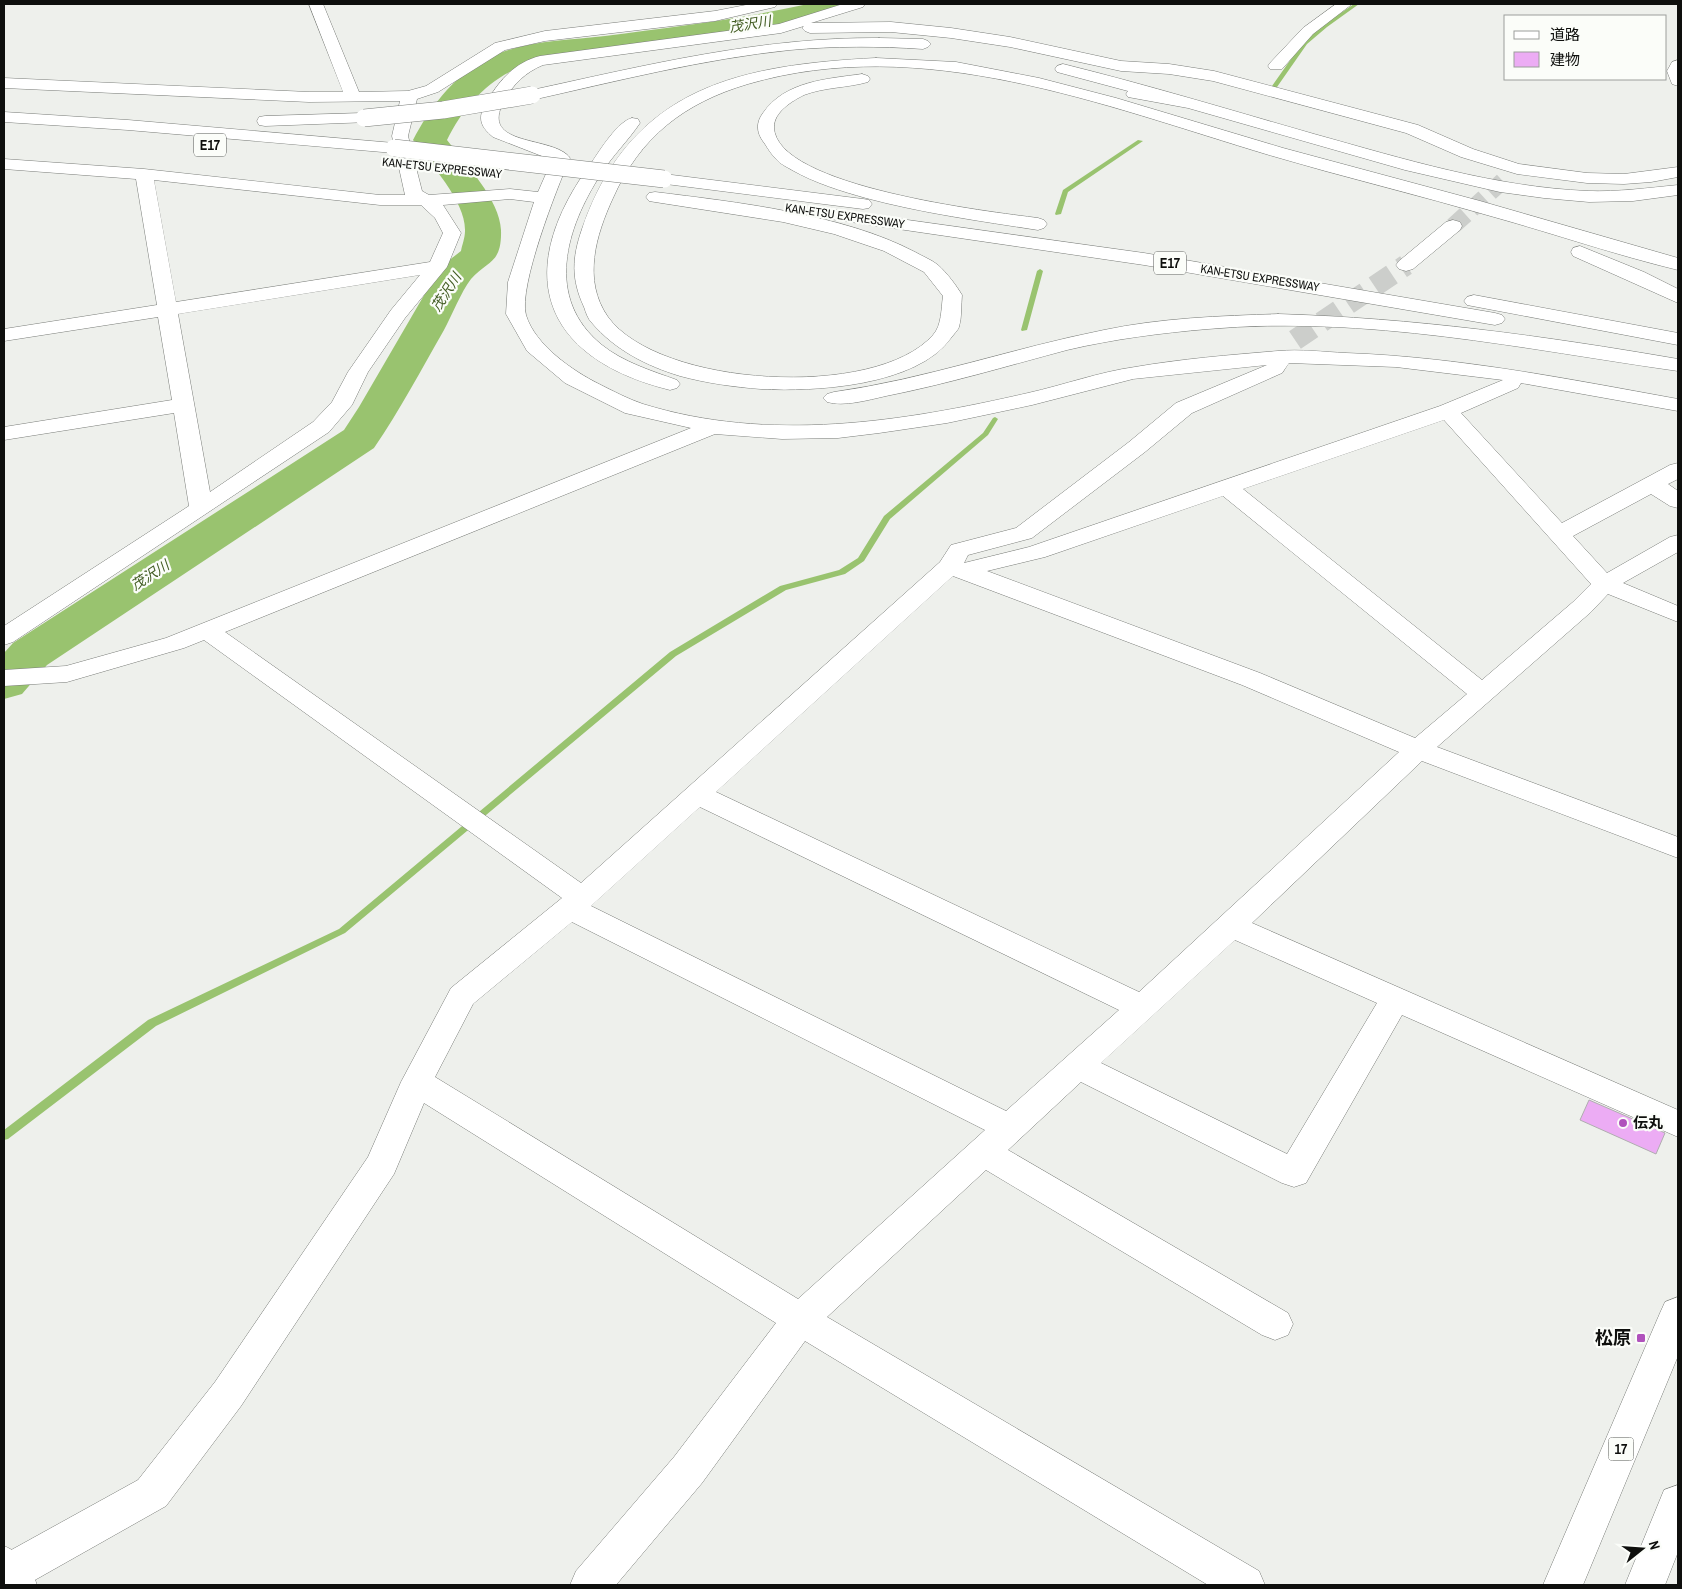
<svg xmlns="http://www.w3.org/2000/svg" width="1682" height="1589" font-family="'Archivo Narrow','Noto Sans JP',sans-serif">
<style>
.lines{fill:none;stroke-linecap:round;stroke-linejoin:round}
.stream{fill:#99c36f;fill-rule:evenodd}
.river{fill:#99c36f;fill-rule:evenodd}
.building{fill:#ecacf4;stroke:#b0adb0}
.street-tunnel-far1{stroke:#cccecb;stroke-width:17;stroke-dasharray:17 8;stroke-linecap:butt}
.street-tunnel{stroke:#cccecb;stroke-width:21;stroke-dasharray:21 11;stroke-linecap:butt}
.street-casing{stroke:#7a7d79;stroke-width:1}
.secondary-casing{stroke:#7a7d79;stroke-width:1}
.highway-casing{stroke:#7a7d79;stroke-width:1}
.street{fill:#fff;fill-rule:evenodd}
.secondary{fill:#fff;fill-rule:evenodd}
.highway{fill:#fff;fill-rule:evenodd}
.highway-bridge-casing{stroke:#7a7d79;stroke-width:18;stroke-linecap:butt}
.highway-bridge{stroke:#fff;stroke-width:17}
.poi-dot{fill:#b052bc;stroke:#fbfdf9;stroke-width:2}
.labels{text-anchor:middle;stroke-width:4.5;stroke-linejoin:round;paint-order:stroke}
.far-street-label{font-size:12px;fill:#0e0f0d;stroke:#fbfdf9}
.far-water-label{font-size:14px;font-style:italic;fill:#405b21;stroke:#fbfdf9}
.shield{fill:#fbfdf9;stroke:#555654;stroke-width:1}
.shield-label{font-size:14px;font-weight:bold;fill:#0e0f0d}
.poi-label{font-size:15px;font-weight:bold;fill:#0e0f0d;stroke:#fbfdf9;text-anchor:start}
.near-poi-label{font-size:18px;font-weight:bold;fill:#0e0f0d;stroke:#fbfdf9;text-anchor:end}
</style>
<rect width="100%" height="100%" fill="#eef0ec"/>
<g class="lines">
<path class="stream" d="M 1354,4 L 1359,4 L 1327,27 L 1307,44 L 1277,87 L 1273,87 L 1272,86 L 1303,42 L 1323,25 Z
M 1138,140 L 1143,141 L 1068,192 L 1061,214 L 1056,215 L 1055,214 L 1063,190 Z
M 1040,269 L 1043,271 L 1027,330 L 1022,331 L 1021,330 L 1037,271 Z
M 995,417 L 998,419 L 988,435 L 890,519 L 864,561 L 845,574 L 786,590 L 676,656 L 345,933 L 156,1026 L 8,1139 L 4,1140 L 4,1130 L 148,1020 L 339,929 L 670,652 L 780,586 L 839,570 L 858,558 L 884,516 L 983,433 L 993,418 Z"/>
<path class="river" d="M 808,4 L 855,4 L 851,10 L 783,27 L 724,38 L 535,62 C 494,73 465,103 447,140 C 465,163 500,200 501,230 C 502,264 488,260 471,279 C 461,292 452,315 444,330 C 421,370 400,410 374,448 L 47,665 L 22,694 L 4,699 L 4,653 L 13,643 L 344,430 L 359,407 L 437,273 L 443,265 L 461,251 C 462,245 465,238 465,231 C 466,201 430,164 413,140 C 430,108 451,79 483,61 C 520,40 564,41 605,36 C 673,27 741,19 808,4 Z"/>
</g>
<path class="building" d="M 1589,1100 L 1665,1133 L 1656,1154 L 1580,1120 Z"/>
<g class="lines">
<path class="street-tunnel-far1" d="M 1453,226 L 1506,178"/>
<path class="street-tunnel" d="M 1295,340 L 1406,265"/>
<defs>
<path id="street" d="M 309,4 L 323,4 L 359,92 L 408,91 L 426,86 L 495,43 L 545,31 L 715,11 L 751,4 L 777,4 L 775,7 L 715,21 L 545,41 L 505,50 L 438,92 L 417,99 L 408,136 L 422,191 L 429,195 L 510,189 L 538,192 L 552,160 L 493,137 C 487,132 481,126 481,118 C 481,111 485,105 488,100 C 500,79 516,62 540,56 L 779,24 L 843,4 L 865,4 L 863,7 L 811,23 L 891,22 L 951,28 L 1010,37 L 1121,61 L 1169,64 L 1214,71 L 1418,125 L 1473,149 L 1519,164 L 1587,173 L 1624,174 L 1678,167 L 1678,177 L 1651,182 L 1624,184 L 1587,183 L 1517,174 L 1461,157 L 1406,133 L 1213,81 L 1169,74 L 1121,71 L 1010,47 L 951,38 L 891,32 L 810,33 L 805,31 L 802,28 L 804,26 L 781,33 L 543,65 C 526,72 513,84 504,101 C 478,148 554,135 570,158 C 557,188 518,287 526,315 C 535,345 573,371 599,384 C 613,391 628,399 643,404 C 769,443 902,422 1028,393 C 1064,385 1099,372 1135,367 C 1181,359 1230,355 1278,351 C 1300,349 1324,352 1346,353 C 1458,357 1568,379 1678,399 L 1678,411 L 1521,383 L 1518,388 L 1461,413 L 1562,523 L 1670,465 L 1678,463 L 1678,479 L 1668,484 L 1678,491 L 1678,508 L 1670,506 L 1651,494 L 1573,536 L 1607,573 L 1670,537 L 1678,535 L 1678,552 L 1623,583 L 1678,606 L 1678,622 L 1608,594 L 1591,612 L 1437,747 L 1678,837 L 1678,858 L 1422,761 L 1252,923 L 1678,1110 L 1678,1137 L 1402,1015 L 1306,1183 L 1294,1187 L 1282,1183 L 1081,1082 L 1008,1150 L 1288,1313 L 1293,1324 L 1288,1335 L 1275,1340 L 1262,1335 L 986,1170 L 827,1317 L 1259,1571 L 1265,1585 L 1208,1585 L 805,1341 L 702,1483 L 616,1585 L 570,1585 L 576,1571 L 674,1457 L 776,1323 L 424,1103 L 394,1174 L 241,1406 L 166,1506 L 26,1585 L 4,1585 L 4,1554 L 138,1480 L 215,1382 L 368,1157 L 401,1082 L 451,988 L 562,898 L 204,640 L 184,648 L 67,682 L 4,686 L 4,670 L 66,666 L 166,638 L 691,428 L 625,413 L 565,383 L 527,351 L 506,314 L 508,282 L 534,202 L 510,199 L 443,205 L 461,233 L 447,267 L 405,318 L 368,372 L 352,405 L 329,432 L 13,642 L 4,645 L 4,626 L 189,506 L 174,413 L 4,440 L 4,427 L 172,400 L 158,317 L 4,341 L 4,329 L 157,305 L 136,179 L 4,169 L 4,159 L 144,169 L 380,195 L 405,195 L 392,136 L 400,101 L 309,102 L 4,88 L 4,78 L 309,92 L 343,92 ZM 154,180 L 380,205 L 421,205 L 435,218 L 443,233 L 430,262 L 176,302 ZM 420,275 L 391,310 L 348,372 L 332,402 L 313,422 L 210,492 L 178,314 ZM 1289,363 L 1396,367 L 1503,380 L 1440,406 L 1029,547 L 964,563 L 968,555 L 1032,538 L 1145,452 L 1192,413 L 1282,373 ZM 1267,365 L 1176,403 L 1129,442 L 1016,528 L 951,545 L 940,562 L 581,883 L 225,632 L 715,434 L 782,439 L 838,438 L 879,433 L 947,423 L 1032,405 L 1133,379 ZM 1444,420 L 1591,584 L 1573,602 L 1482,680 L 1243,489 ZM 1223,496 L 1467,694 L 1415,738 L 1260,673 L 987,571 L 1045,557 ZM 953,576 L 1242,685 L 1399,752 L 1139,992 L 716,792 ZM 700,807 L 1119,1010 L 1006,1111 L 591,906 ZM 572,922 L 985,1130 L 798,1299 L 435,1077 L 473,1004 ZM 1235,940 L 1377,1003 L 1287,1154 L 1101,1063 Z
M 1336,4 L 1352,4 L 1313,34 L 1282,69 L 1270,69 L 1268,66 L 1270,63 L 1303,28 Z
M 1678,60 L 1678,86 L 1672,84 L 1667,71 L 1672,62 Z
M 1453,220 L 1460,222 L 1462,226 L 1460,230 L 1413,269 L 1406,271 L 1399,269 L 1396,265 L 1399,261 L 1446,222 Z"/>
<path id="secondary" d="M 4,1546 C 23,1554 30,1566 37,1585 L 4,1585 Z"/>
<path id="highway" d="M 879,38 L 923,39 L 928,41 L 931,44 L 928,47 L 923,49 C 879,46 834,46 790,50 C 703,59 617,81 532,100 L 526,98 L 524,95 L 526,92 L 532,90 C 647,65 761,37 879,38 Z
M 876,58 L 956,62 L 1039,78 L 1116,98 L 1283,148 L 1480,201 L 1678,258 L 1678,270 C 1616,255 1555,234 1494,217 C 1419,195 1343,177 1269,155 C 1102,105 923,33 748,84 C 684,103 640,137 613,198 C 596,235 582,280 608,317 C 659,387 876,400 933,335 C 942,325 941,309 943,296 L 924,272 L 884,251 L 834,234 L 783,222 L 655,202 L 649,201 L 646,197 L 649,193 L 655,192 C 736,202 843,214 915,252 C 922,256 932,260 938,265 C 947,273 956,285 962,295 C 961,305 962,317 959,327 C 958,330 954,334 951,338 C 917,386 815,392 761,389 C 734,387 706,383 680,376 C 647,366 615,350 592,323 C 588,319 586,313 584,307 C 571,279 572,258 582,229 C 631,86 741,65 876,58 Z
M 1063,64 C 1148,85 1230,110 1314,134 C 1404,159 1494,187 1588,191 C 1618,192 1648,188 1678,185 L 1678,195 L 1633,201 L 1589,202 L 1544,198 L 1500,192 L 1405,170 L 1188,108 L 1128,97 L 1126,94 L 1128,91 L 1057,72 L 1055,69 L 1057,66 Z
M 862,74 L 868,76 L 870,79 L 868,82 C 847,88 825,87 804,95 C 792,101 774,112 774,127 C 775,187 992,212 1038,218 L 1044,220 L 1047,224 L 1044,228 L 1038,230 C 980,221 922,213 866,198 C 841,191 815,183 792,170 C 787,167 780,164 776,159 C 772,155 768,149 765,144 C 757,134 755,124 763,113 C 785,81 827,79 862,74 Z
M 4,112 L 128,120 L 394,143 L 400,144 L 403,148 L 400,152 L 394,153 L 128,130 L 4,122 Z
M 364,113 L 370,114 L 372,118 L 370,122 L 265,126 L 259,125 L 257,121 L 259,117 L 265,116 Z
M 632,118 L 638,119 L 640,123 C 628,141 612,156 601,174 C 566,228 544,298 602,345 C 623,362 652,371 677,380 L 680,384 L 677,388 L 670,390 C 538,357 513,269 592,162 C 600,150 618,121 632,118 Z
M 664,174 L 863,199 L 869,200 L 872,204 L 869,208 L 863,209 L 658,183 L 655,179 L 658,175 Z
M 836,210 L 1144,253 L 1495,313 L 1502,315 L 1505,319 L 1502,323 L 1495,325 L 1144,265 L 830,219 L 827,215 L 830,211 Z
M 1580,246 L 1644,272 L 1678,289 L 1678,303 L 1573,256 L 1571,252 L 1573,248 Z
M 1474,295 L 1678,333 L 1678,345 L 1467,305 L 1464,301 L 1467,297 Z
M 1278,314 C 1413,318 1545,336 1678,359 L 1678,371 C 1523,349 1366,315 1208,329 C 1161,333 1114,339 1067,350 C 1007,366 947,384 886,396 C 868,400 844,407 827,402 L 823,398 L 827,394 L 834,392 C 926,379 1013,348 1104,330 C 1161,318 1220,316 1278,314 Z
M 1678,1297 L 1678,1356 L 1583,1585 L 1543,1585 L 1660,1313 L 1665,1302 Z
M 1678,1485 L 1678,1552 L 1665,1585 L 1625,1585 L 1664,1490 Z"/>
</defs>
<use href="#street" class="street-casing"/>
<use href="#secondary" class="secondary-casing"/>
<use href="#highway" class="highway-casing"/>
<use href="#street" class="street"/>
<use href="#secondary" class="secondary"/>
<use href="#highway" class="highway"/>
<defs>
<path id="highway-bridge" d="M 364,118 L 443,110 L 532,95
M 394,148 L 664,179"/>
</defs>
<use href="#highway-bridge" class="highway-bridge-casing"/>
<use href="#highway-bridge" class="highway-bridge"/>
</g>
<g class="poi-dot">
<circle cx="1623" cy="1123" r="5"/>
<rect x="1636" y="1333" width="10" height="10" rx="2.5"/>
</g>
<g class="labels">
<g class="far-street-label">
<text transform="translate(442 168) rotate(6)" y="4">KAN-ETSU EXPRESSWAY</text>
<text transform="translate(845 216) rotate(8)" y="4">KAN-ETSU EXPRESSWAY</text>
<text transform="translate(1260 278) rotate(9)" y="4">KAN-ETSU EXPRESSWAY</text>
</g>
<g class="far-water-label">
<text transform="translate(750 24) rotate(-9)" y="5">茂沢川</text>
<text transform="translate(446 292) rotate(-57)" y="5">茂沢川</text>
<text transform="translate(150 575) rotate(-33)" y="5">茂沢川</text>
</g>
<g class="shield">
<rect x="194" y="133.5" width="32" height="23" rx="4"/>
<rect x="1154" y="251.5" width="32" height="23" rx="4"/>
<rect x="1608.5" y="1437.5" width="25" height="23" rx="4"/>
</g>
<g class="shield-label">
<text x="210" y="150">E17</text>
<text x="1170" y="268">E17</text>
<text x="1621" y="1454">17</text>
</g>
<g class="poi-label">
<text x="1633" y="1128">伝丸</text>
</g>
<g class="near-poi-label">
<text x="1631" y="1344">松原</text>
</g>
</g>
<rect width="1682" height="1589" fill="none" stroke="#0e0f0d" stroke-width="10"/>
<rect x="1504" y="15" width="162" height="65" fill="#fbfdf9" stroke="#9c9e9b"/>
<rect x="1514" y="31" width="25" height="8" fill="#ffffff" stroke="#9c9e9b"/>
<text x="1550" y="40" font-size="15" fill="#0e0f0d">道路</text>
<rect x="1514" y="52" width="25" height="15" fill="#ecacf4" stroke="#9c9e9b"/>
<text x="1550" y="65" font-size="15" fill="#0e0f0d">建物</text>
<g transform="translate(1642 1549) rotate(73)" stroke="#fbfdf9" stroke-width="4" paint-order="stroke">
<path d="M0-4L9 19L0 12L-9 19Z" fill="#0e0f0d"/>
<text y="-8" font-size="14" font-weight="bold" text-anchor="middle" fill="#0e0f0d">N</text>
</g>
</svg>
